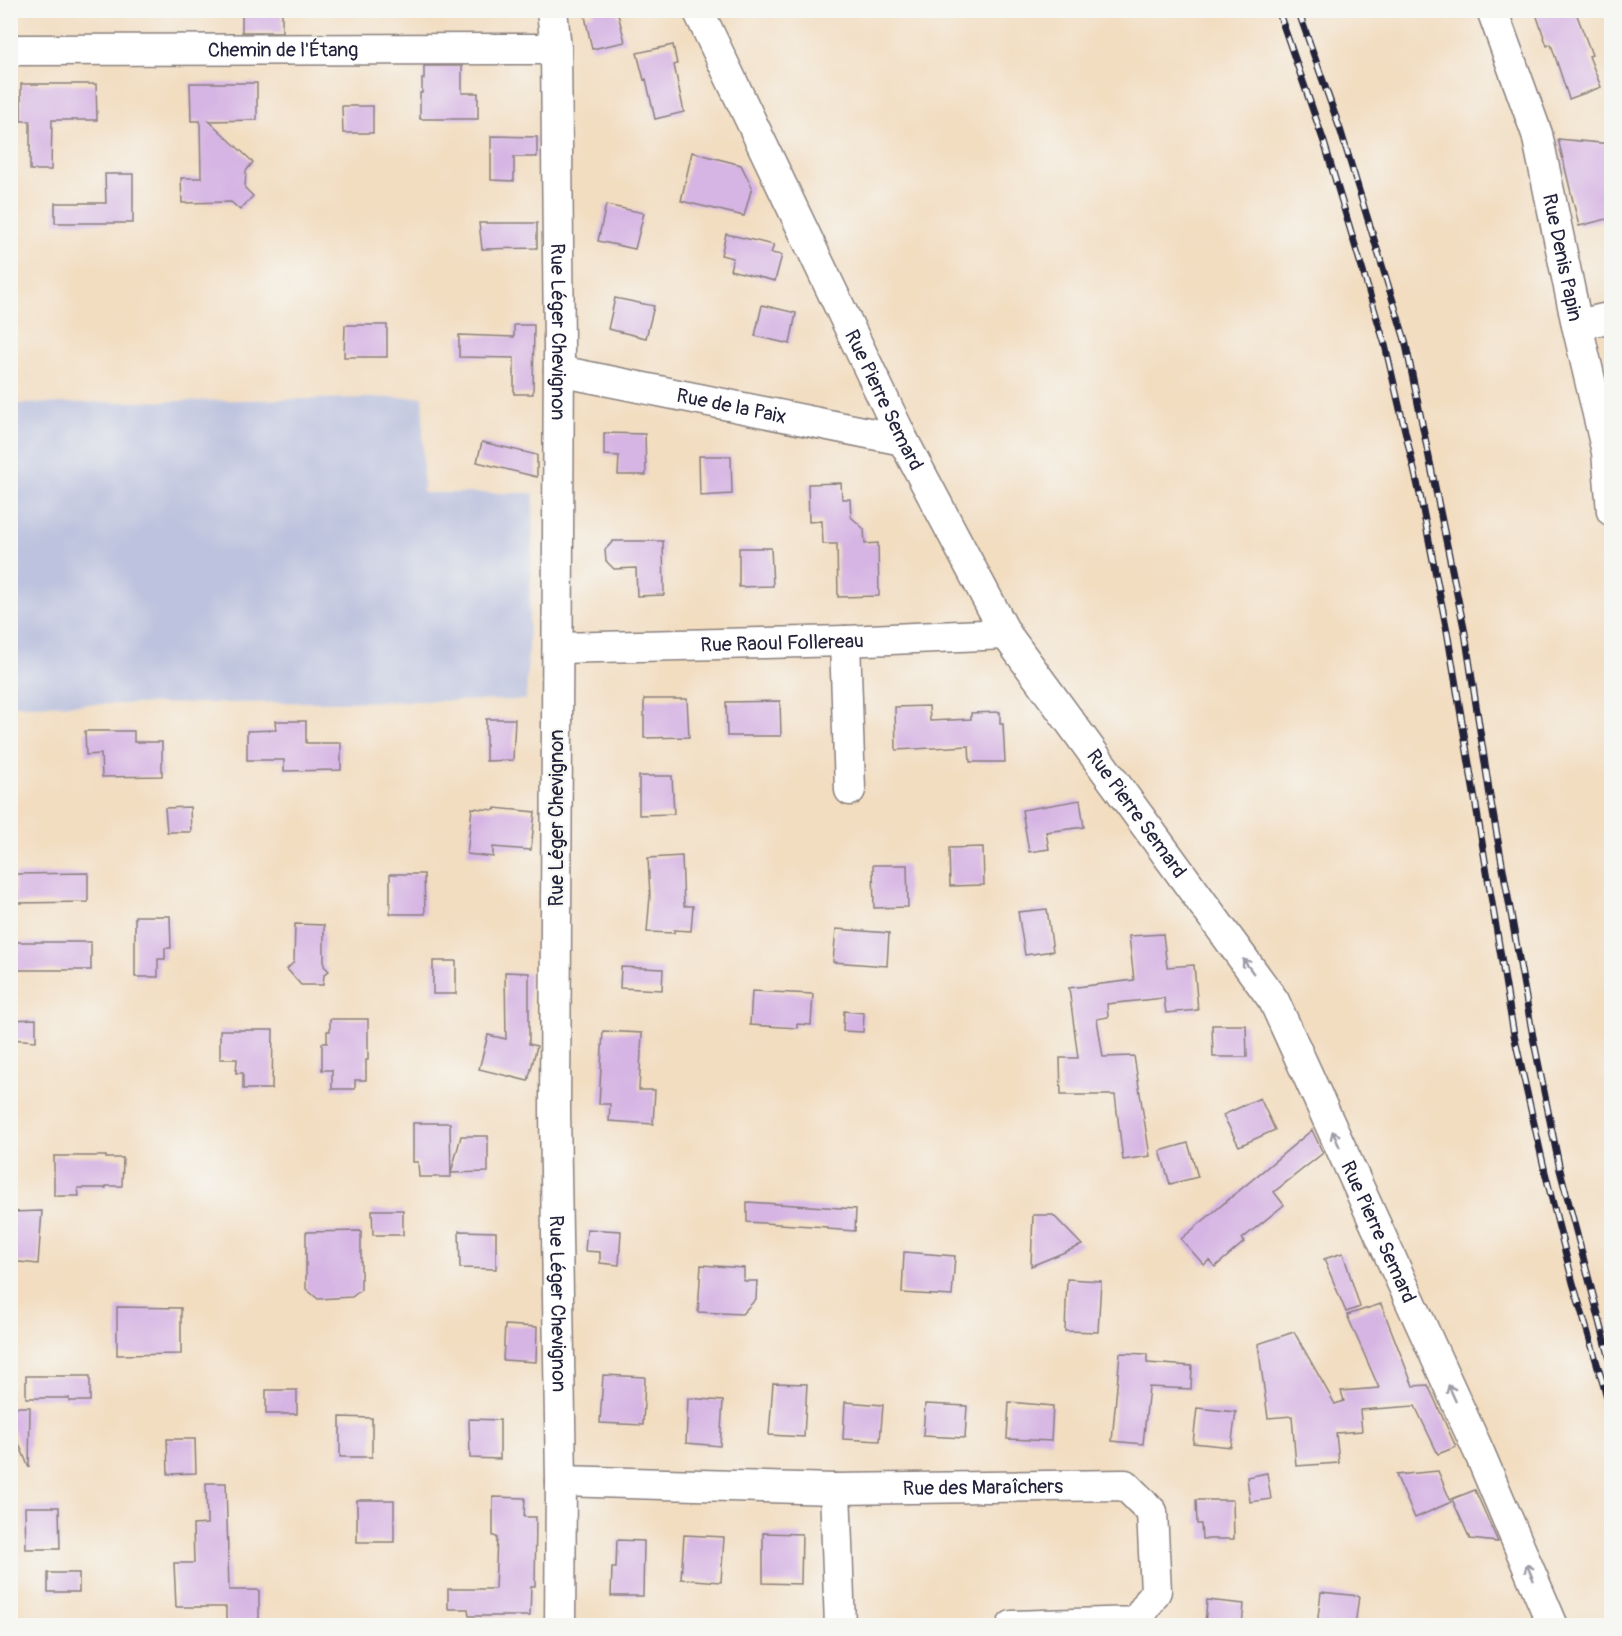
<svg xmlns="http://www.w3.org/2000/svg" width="1622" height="1636" font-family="Pangolin,sans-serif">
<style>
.industrial{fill:#bdc3de}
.building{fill:#d6b4e3}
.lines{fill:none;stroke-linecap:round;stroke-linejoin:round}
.minor-casing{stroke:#8a807e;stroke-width:33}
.minor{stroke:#fff;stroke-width:30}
.rail-casing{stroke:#22223b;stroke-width:7}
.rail{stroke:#f6f6f2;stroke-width:4.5;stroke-dasharray:14;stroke-linecap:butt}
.oneway{stroke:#9c9ca7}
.labels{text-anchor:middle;stroke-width:4.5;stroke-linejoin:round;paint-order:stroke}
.street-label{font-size:20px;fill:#22223b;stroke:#f6f6f2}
</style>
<rect width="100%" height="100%" fill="#f6f6f2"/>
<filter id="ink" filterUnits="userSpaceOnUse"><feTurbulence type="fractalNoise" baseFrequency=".0167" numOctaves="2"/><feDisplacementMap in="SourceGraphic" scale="12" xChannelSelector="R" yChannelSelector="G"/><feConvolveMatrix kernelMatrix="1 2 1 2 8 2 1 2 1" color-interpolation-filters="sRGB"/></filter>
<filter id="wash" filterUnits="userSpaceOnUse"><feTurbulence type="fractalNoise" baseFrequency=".008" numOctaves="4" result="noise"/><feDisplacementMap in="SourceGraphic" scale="24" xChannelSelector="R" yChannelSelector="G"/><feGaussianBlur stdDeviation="1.35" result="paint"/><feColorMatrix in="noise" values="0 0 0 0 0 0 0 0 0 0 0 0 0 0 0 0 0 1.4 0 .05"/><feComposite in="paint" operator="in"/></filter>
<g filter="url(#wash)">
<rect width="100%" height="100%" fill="#f2ddc1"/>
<path class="industrial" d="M 423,397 L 423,493 L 534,493 L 526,700 L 11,705 L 11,404 Z"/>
<g id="blocks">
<path class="building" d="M 242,10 L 282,10 L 282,32 L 242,32 Z
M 593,10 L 617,10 L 625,42 L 592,49 L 585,16 L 594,14 Z
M 1547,10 L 1575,10 L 1592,55 L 1589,56 L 1601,87 L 1569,99 L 1551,44 L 1547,46 L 1536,14 Z
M 673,45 L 677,64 L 674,65 L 684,112 L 655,119 L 646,79 L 644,80 L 637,53 Z
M 424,66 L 462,66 L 462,93 L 478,93 L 478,119 L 420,119 L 420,93 L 422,93 L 422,79 L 424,79 Z
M 190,83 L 257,83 L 257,120 L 209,121 L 253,162 L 246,171 L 245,188 L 253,196 L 240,210 L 231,202 L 182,203 L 181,178 L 201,178 L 200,121 L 191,121 Z
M 21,84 L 96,84 L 97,120 L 52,120 L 51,170 L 30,170 L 30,121 L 21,121 Z
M 342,106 L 373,106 L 373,133 L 343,133 Z
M 491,136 L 537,137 L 537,157 L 514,157 L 514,181 L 491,180 Z
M 1558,139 L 1611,144 L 1611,218 L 1579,226 Z
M 692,152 L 741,165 L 752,187 L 744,216 L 681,201 Z
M 105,174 L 133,174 L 133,223 L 55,223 L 55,203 L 106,203 Z
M 606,205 L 644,213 L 635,249 L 598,241 Z
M 479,223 L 537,223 L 537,248 L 482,249 Z
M 726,234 L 774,245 L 771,253 L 782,255 L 775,281 L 730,270 L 733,258 L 721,255 Z
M 615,298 L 654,306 L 646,338 L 608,329 Z
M 762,305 L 796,313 L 790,344 L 755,336 Z
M 345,325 L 387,325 L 387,357 L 344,357 Z
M 514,325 L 534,325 L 533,394 L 514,394 L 514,358 L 459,357 L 459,335 L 514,337 Z
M 604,433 L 645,434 L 646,475 L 618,475 L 619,456 L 604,455 Z
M 482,442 L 537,455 L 537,477 L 477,462 Z
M 699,456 L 731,456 L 732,494 L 700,496 Z
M 841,483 L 842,499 L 850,499 L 851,517 L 864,529 L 865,544 L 878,543 L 879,596 L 838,597 L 837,544 L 823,544 L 822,521 L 809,522 L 808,484 Z
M 613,541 L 663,541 L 664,595 L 637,596 L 636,568 L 614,569 L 606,561 L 605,550 Z
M 739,548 L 771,548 L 773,586 L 739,587 Z
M 644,699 L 687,699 L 689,737 L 644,738 Z
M 780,701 L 781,736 L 727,736 L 726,702 Z
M 929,706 L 930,721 L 971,719 L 971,713 L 1000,712 L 1000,724 L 1003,724 L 1005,762 L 970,762 L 969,746 L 896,750 L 895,707 Z
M 486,719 L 515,719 L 513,760 L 486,761 Z
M 275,721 L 306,721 L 306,743 L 341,743 L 341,770 L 284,771 L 284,760 L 247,760 L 247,731 L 276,730 Z
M 85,731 L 134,731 L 134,742 L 162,742 L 162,776 L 102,777 L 101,754 L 86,755 Z
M 639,776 L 672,776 L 674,814 L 639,815 Z
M 1080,800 L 1084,827 L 1046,832 L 1049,849 L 1029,852 L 1022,810 Z
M 190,807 L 191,832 L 167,832 L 165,808 Z
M 472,808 L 495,810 L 495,808 L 535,812 L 531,850 L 493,847 L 493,857 L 467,854 Z
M 983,847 L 984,885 L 950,886 L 949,848 Z
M 682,856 L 684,906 L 693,906 L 691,931 L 674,930 L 674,933 L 647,932 L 650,896 L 648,858 Z
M 873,865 L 907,865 L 908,907 L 874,908 Z
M 88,873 L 88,902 L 15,903 L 15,874 Z
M 390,874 L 424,874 L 425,914 L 390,914 Z
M 1047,909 L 1053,951 L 1025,955 L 1018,912 Z
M 135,916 L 170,916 L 171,948 L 165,948 L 165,959 L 158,959 L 158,977 L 135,977 Z
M 295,924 L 324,925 L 324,966 L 329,971 L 324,975 L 323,985 L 301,985 L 287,969 L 294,962 Z
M 836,929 L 889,933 L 887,966 L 833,962 Z
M 1163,934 L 1167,967 L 1194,965 L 1198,1010 L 1166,1013 L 1164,998 L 1107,1004 L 1108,1017 L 1097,1019 L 1103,1057 L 1134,1056 L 1150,1156 L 1123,1160 L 1115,1095 L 1061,1095 L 1060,1058 L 1078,1058 L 1069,988 L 1134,980 L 1129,936 Z
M 14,942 L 91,942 L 91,970 L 14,970 Z
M 433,961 L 456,961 L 456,994 L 433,994 Z
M 621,967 L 663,969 L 662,990 L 620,988 Z
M 505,972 L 529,973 L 529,1044 L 537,1046 L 528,1081 L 479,1069 L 488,1035 L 506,1039 Z
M 752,991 L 813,994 L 811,1025 L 797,1024 L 797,1028 L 750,1025 Z
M 844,1011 L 864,1013 L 863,1032 L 843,1031 Z
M 36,1019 L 36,1041 L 10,1039 L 10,1020 Z
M 330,1019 L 368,1019 L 368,1060 L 366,1060 L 366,1080 L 355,1080 L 355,1089 L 332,1089 L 332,1070 L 322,1070 L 322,1043 L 327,1043 L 327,1031 L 330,1031 Z
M 1212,1025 L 1246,1025 L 1247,1057 L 1213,1057 Z
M 220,1030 L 273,1030 L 272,1089 L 243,1089 L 243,1073 L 236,1073 L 237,1059 L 220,1059 Z
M 603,1031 L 642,1033 L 639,1090 L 655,1090 L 653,1124 L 609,1121 L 610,1104 L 599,1104 Z
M 1260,1098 L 1275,1130 L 1239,1146 L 1223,1115 Z
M 413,1123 L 450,1123 L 451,1177 L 419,1177 L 418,1162 L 413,1162 Z
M 1312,1130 L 1323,1153 L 1274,1192 L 1284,1205 L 1242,1239 L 1244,1242 L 1215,1267 L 1209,1260 L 1204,1265 L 1181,1239 Z
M 461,1136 L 488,1136 L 488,1172 L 451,1173 Z
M 1188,1143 L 1198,1177 L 1170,1184 L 1160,1151 Z
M 54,1156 L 106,1156 L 106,1158 L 123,1158 L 122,1186 L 106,1186 L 106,1188 L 78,1188 L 79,1196 L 54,1196 Z
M 747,1202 L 856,1209 L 855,1231 L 827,1229 L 827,1227 L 747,1222 Z
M 372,1210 L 403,1210 L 403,1235 L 373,1235 Z
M 42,1211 L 38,1264 L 10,1261 L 10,1212 Z
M 1033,1215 L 1053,1215 L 1082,1245 L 1031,1266 Z
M 587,1229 L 621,1231 L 619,1265 L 600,1263 L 600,1252 L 585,1251 Z
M 361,1231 L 361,1290 L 352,1297 L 318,1299 L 306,1289 L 306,1232 Z
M 459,1231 L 496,1232 L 496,1269 L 460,1268 Z
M 904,1252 L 955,1256 L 952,1296 L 902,1293 Z
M 1343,1253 L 1360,1307 L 1346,1312 L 1324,1259 Z
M 701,1265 L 744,1268 L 744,1281 L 757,1281 L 756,1299 L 742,1314 L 698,1312 Z
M 1067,1279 L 1101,1281 L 1098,1332 L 1065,1331 Z
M 1381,1304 L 1413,1386 L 1428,1385 L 1456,1447 L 1438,1454 L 1415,1406 L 1360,1410 L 1362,1431 L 1336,1433 L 1339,1463 L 1296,1466 L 1292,1416 L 1268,1418 L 1258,1344 L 1294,1332 L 1335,1404 L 1344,1401 L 1341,1391 L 1379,1388 L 1347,1315 Z
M 117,1307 L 181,1308 L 181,1354 L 117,1355 Z
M 505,1325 L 537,1327 L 536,1362 L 503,1360 Z
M 1120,1353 L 1147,1354 L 1147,1363 L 1192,1366 L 1191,1389 L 1149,1387 L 1143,1444 L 1112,1441 Z
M 603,1375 L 645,1377 L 643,1425 L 600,1423 Z
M 26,1376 L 90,1376 L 90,1401 L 69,1401 L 69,1398 L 26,1398 Z
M 773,1383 L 807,1384 L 804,1437 L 769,1435 Z
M 266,1390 L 297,1390 L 297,1414 L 266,1414 Z
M 688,1398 L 723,1401 L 720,1446 L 686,1443 Z
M 845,1402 L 883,1405 L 880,1441 L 843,1439 Z
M 1009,1402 L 1053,1406 L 1051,1441 L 1007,1439 Z
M 925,1404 L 967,1406 L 965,1438 L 923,1436 Z
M 10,1407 L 30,1407 L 29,1468 L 10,1422 Z
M 1197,1408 L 1236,1412 L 1231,1447 L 1193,1443 Z
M 340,1417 L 372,1418 L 372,1457 L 340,1457 Z
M 469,1419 L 500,1420 L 500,1459 L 470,1458 Z
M 167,1439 L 195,1439 L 196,1473 L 168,1474 Z
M 1438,1471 L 1451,1502 L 1415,1518 L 1396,1475 Z
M 1267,1473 L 1271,1499 L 1250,1502 L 1247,1477 Z
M 206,1483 L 226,1483 L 229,1590 L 259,1590 L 259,1626 L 226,1626 L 226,1607 L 176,1607 L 174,1563 L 194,1563 L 193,1525 L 207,1524 Z
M 1475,1490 L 1498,1542 L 1470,1539 L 1452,1499 Z
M 493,1497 L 525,1498 L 524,1517 L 536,1517 L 535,1586 L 531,1586 L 530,1616 L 469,1616 L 468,1609 L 448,1609 L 448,1589 L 495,1589 L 497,1537 L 493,1536 Z
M 357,1500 L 394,1500 L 394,1542 L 357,1542 Z
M 1196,1500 L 1233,1500 L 1234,1539 L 1202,1539 L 1201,1524 L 1197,1524 Z
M 25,1507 L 59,1507 L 60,1549 L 26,1549 Z
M 763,1533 L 802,1534 L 801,1584 L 763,1583 Z
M 684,1535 L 724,1537 L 721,1582 L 681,1579 Z
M 617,1540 L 644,1541 L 643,1596 L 611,1596 L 612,1568 L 616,1568 Z
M 48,1573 L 79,1573 L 79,1592 L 48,1592 Z
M 1321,1592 L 1359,1596 L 1355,1626 L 1317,1626 Z
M 1207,1600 L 1244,1604 L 1242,1626 L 1205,1626 Z"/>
</g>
</g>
<g filter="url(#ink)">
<use href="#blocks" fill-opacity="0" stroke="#8a807e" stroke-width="1.5"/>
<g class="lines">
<defs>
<g id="minor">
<path id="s1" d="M 552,10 L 556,49 L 559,345 L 555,1111 L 561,1481 L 560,1626"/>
<path id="s2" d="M 698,10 L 903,440 L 1006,634 L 1274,1001 L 1479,1452 L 1553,1626"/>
<path id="s3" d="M 1492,10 L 1537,134 L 1577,325 L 1607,452 L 1612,511"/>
<path id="s4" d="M 10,50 L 556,49"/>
<path d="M 1577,325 L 1612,317"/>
<path id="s5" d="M 559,371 L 903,440"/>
<path d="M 845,641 L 850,790"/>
<path id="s6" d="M 558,648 L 845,641 L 1006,634"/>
<path id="s7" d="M 561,1481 L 835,1489 L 1125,1485 L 1152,1512 L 1156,1591 L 1136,1622 L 1012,1626"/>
<path d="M 835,1489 L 840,1626"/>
</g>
</defs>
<use href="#minor" class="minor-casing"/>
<use href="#minor" class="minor"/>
<defs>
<path id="rail" d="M 1278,10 L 1324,142 L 1385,345 L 1420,495 L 1447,631 L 1514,1035 L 1545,1172 L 1573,1283 L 1612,1414
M 1298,10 L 1341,132 L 1405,340 L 1465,633 L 1490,796 L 1533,1037 L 1560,1170 L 1612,1367"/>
</defs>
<use href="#rail" class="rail-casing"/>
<use href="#rail" class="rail"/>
</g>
<defs><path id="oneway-shaft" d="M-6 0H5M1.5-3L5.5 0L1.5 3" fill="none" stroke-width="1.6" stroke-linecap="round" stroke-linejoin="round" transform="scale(1.5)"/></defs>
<g class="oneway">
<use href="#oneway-shaft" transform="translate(1248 966) rotate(-126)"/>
<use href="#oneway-shaft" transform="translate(1336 1139) rotate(-114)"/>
<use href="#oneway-shaft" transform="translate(1452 1393) rotate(-114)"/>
<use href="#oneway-shaft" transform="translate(1530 1572) rotate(-113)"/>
</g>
</g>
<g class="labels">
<g class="street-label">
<text dy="7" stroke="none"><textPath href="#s4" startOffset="273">Chemin de l'Étang</textPath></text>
<text dy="7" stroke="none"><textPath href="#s3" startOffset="258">Rue Denis Papin</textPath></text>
<text dy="7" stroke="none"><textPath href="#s1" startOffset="322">Rue Léger Chevignon</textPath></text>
<text dy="7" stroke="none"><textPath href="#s2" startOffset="432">Rue Pierre Semard</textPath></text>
<text dy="7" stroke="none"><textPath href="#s5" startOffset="176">Rue de la Paix</textPath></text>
<text dy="7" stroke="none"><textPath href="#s6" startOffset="224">Rue Raoul Follereau</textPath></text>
<text dy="7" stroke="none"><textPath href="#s2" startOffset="918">Rue Pierre Semard</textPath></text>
<text transform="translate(556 818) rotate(-90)" y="7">Rue Léger Chevignon</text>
<text dy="7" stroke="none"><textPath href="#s2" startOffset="1404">Rue Pierre Semard</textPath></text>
<text dy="7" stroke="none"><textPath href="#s1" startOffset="1294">Rue Léger Chevignon</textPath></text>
<text dy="7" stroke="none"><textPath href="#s7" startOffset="422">Rue des Maraîchers</textPath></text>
</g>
</g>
<rect width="1622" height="1636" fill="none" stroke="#f6f6f2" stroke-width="36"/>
</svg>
